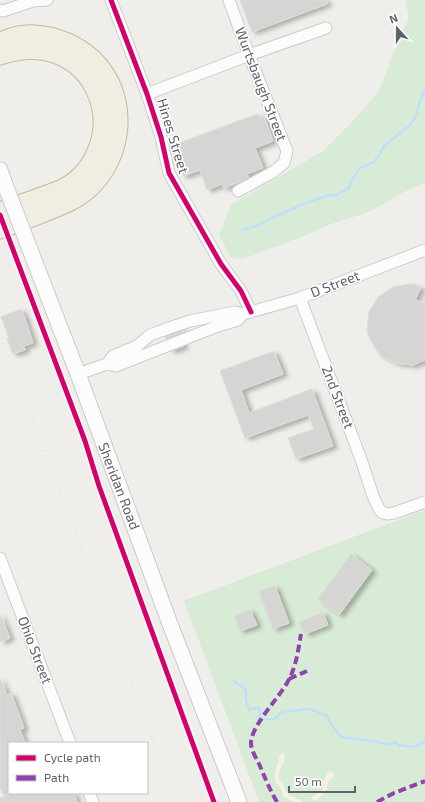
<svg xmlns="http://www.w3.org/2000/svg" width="425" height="802" font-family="'Exo 2',sans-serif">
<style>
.green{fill:#d8ebd6}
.sand{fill:#f6f1e1}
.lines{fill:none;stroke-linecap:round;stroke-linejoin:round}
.stream{stroke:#bfe0f9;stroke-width:2.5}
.building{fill:#d6d5d3;stroke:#deddd9;filter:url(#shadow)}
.street-casing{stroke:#cbcccc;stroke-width:13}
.secondary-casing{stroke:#cacacb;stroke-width:17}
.highway-casing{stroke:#c8b996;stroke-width:21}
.street{stroke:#fdfcfc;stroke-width:11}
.secondary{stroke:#fdfcfc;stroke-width:15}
.highway{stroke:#f0ede3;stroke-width:19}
.rail{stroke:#e4e4e4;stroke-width:2.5;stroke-dasharray:1 5;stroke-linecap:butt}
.secondary-bridge-casing{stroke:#cacacb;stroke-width:17;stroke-linecap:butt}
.secondary-bridge{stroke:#fdfcfc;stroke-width:15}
.quiet{stroke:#8e44ad;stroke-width:4;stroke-dasharray:8 4;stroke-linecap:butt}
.cycleway-casing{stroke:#fff;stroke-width:8}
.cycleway{stroke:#d6006c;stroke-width:5}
.labels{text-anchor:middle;stroke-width:3;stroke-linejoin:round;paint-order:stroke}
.street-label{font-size:14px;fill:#5f6368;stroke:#fff}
</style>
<defs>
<filter id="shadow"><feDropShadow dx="4.5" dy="2.5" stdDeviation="2" flood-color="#0004"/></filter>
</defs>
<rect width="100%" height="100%" fill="#efeeea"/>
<path class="green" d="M 405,0 L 425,0 L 425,182 L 421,184 L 406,191 L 369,212 L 331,224 L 309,234 L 243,259 L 231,258 L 219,235 L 231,205 L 323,151 L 353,121 L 379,91 L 399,38 L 409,18 Z
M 425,510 L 425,802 L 259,802 L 184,601 Z"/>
<path class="sand" d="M 282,753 L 284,754 C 288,761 277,769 279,778 C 280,781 283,783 284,786 C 285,789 285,790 287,792 C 289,796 296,799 301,800 L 302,802 L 294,802 L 284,797 L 280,787 L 275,781 L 275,773 L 280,755 Z
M 330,771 L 333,772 L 334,776 L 328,782 L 326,791 L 316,801 L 313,801 L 311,798 C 314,795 319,794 322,790 C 324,786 323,786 323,783 C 324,778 327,774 330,771 Z"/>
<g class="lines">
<path class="stream" d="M 242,230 L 253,227 L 263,223 L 274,217 L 306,203 L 326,196 L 336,195 L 349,188 L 353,178 L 360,168 L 374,162 L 379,155 L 385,145 L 409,126 L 416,116 L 419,104 L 425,89
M 234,681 L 246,690 L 246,700 L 249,710 L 258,707 L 260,711 L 258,720 L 274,719 L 282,712 L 310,709 L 327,716 L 331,724 L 341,737 L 373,741 L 390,745 L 395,742 L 399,745 L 414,747 L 425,742"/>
</g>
<path class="building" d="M 240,0 L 326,0 L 327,4 L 252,32 Z
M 257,114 L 259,118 L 264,116 L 273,141 L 255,148 L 263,168 L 247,174 L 249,178 L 224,188 L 222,184 L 207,190 L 200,170 L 183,176 L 173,150 L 176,148 L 174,145 Z
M 410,284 L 421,287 L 415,300 L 425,303 L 425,360 L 413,365 L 396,363 L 380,355 L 371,341 L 367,331 L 369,312 L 378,297 L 393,287 Z
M 21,309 L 23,315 L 24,315 L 33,343 L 24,346 L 25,350 L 13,354 L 7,339 L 9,338 L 1,317 Z
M 182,329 L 185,336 L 180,338 L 184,346 L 171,351 L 163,332 Z
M 274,351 L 283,374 L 241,390 L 249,413 L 312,389 L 333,446 L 296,459 L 288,438 L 314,429 L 308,415 L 245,438 L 220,371 Z
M 351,554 L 372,570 L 339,615 L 318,599 Z
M 275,586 L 289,623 L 273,629 L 259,591 Z
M 250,610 L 257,625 L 240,631 L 235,616 Z
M 323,612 L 328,625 L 305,634 L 299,622 Z
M 0,614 L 10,638 L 0,642 Z
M 0,678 L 7,695 L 11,693 L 24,728 L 20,730 L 25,743 L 9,743 L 9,793 L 12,793 L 4,796 L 0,787 Z
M 12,793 L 74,793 L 77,802 L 0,802 L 0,798 Z"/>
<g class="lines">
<defs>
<path id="street" d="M 111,0 L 147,94 L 161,137 L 169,173 L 221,264 L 241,291 L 251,312
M 229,0 L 249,55 L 287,151 L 284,163 L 273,172 L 238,191
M 0,10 L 3,11 L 33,1 L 47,0
M 147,94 L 249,55 L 326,28
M 300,298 L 362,462 L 373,496 L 379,509 L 383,513 L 387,514 L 394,513 L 425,502
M 107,364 L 113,356 L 137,346 L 150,335 L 169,328 L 190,321 L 235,312 L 243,314 L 300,298 L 425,250
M 78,374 L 107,364 L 116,366 L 218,326 L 238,320 L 243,314
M 0,558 L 70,743
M 89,793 L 93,802"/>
<path id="secondary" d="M 0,170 L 4,182
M 29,247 L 78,374 L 170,624 L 239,802"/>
<path id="highway" d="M 0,43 C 15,34 33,33 50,37 C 69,42 88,52 101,69 C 128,104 122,157 90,187 C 77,200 59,206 42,213 C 28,218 14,224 0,229
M 0,55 C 18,49 39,47 57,54 C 98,70 114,118 95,156 C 88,171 75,183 61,190 L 0,212"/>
</defs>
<use href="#street" class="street-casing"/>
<use href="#secondary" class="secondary-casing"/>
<use href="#highway" class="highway-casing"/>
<use href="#street" class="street"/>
<use href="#secondary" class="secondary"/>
<use href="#highway" class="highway"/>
<path class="rail" d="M 0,332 L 177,802"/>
<defs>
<path id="secondary-bridge" d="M 4,182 L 29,247"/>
</defs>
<use href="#secondary-bridge" class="secondary-bridge-casing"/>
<use href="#secondary-bridge" class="secondary-bridge"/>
<path class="quiet" d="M 289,679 L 307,671
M 277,802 C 270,790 265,778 260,766 C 257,759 251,751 251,743 C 251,726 278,699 287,683 C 296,668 298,651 301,634
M 377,802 L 394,793 L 425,781"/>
<defs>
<path id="cycleway" d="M 111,0 L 147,94 L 161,137 L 169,173 L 221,264 L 241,291 L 251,312
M 0,215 L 85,441 L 99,486 L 214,802"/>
</defs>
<use href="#cycleway" class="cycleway-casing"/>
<use href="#cycleway" class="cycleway"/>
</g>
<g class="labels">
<g class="street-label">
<text transform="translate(261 84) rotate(69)" y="5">Wurtsbaugh Street</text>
<text transform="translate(173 136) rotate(73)" y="5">Hines Street</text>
<text transform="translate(335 284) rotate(-21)" y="5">D Street</text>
<text transform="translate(338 397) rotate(69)" y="5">2nd Street</text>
<text transform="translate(119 486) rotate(69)" y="5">Sheridan Road</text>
<text transform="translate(35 650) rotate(69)" y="5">Ohio Street</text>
</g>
</g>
<rect x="8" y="742" width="140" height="52" fill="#ffffff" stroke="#bfc1c3"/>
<rect x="16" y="755" width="20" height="6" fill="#d6006c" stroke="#bfc1c3"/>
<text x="44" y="762" font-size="12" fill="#5f6368">Cycle path</text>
<rect x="16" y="775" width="20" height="6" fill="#8e44ad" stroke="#bfc1c3"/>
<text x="44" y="782" font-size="12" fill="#5f6368">Path</text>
<g transform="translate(397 28) rotate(339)" stroke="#ffffff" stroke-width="3" paint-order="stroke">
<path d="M0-3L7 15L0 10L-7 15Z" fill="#5f6368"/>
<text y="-6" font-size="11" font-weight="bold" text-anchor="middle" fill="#5f6368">N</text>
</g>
<path d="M289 786v6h66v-6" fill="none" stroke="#5f6368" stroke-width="2"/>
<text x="295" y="786" font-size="12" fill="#5f6368" stroke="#ffffff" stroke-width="3" paint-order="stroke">50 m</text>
</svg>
